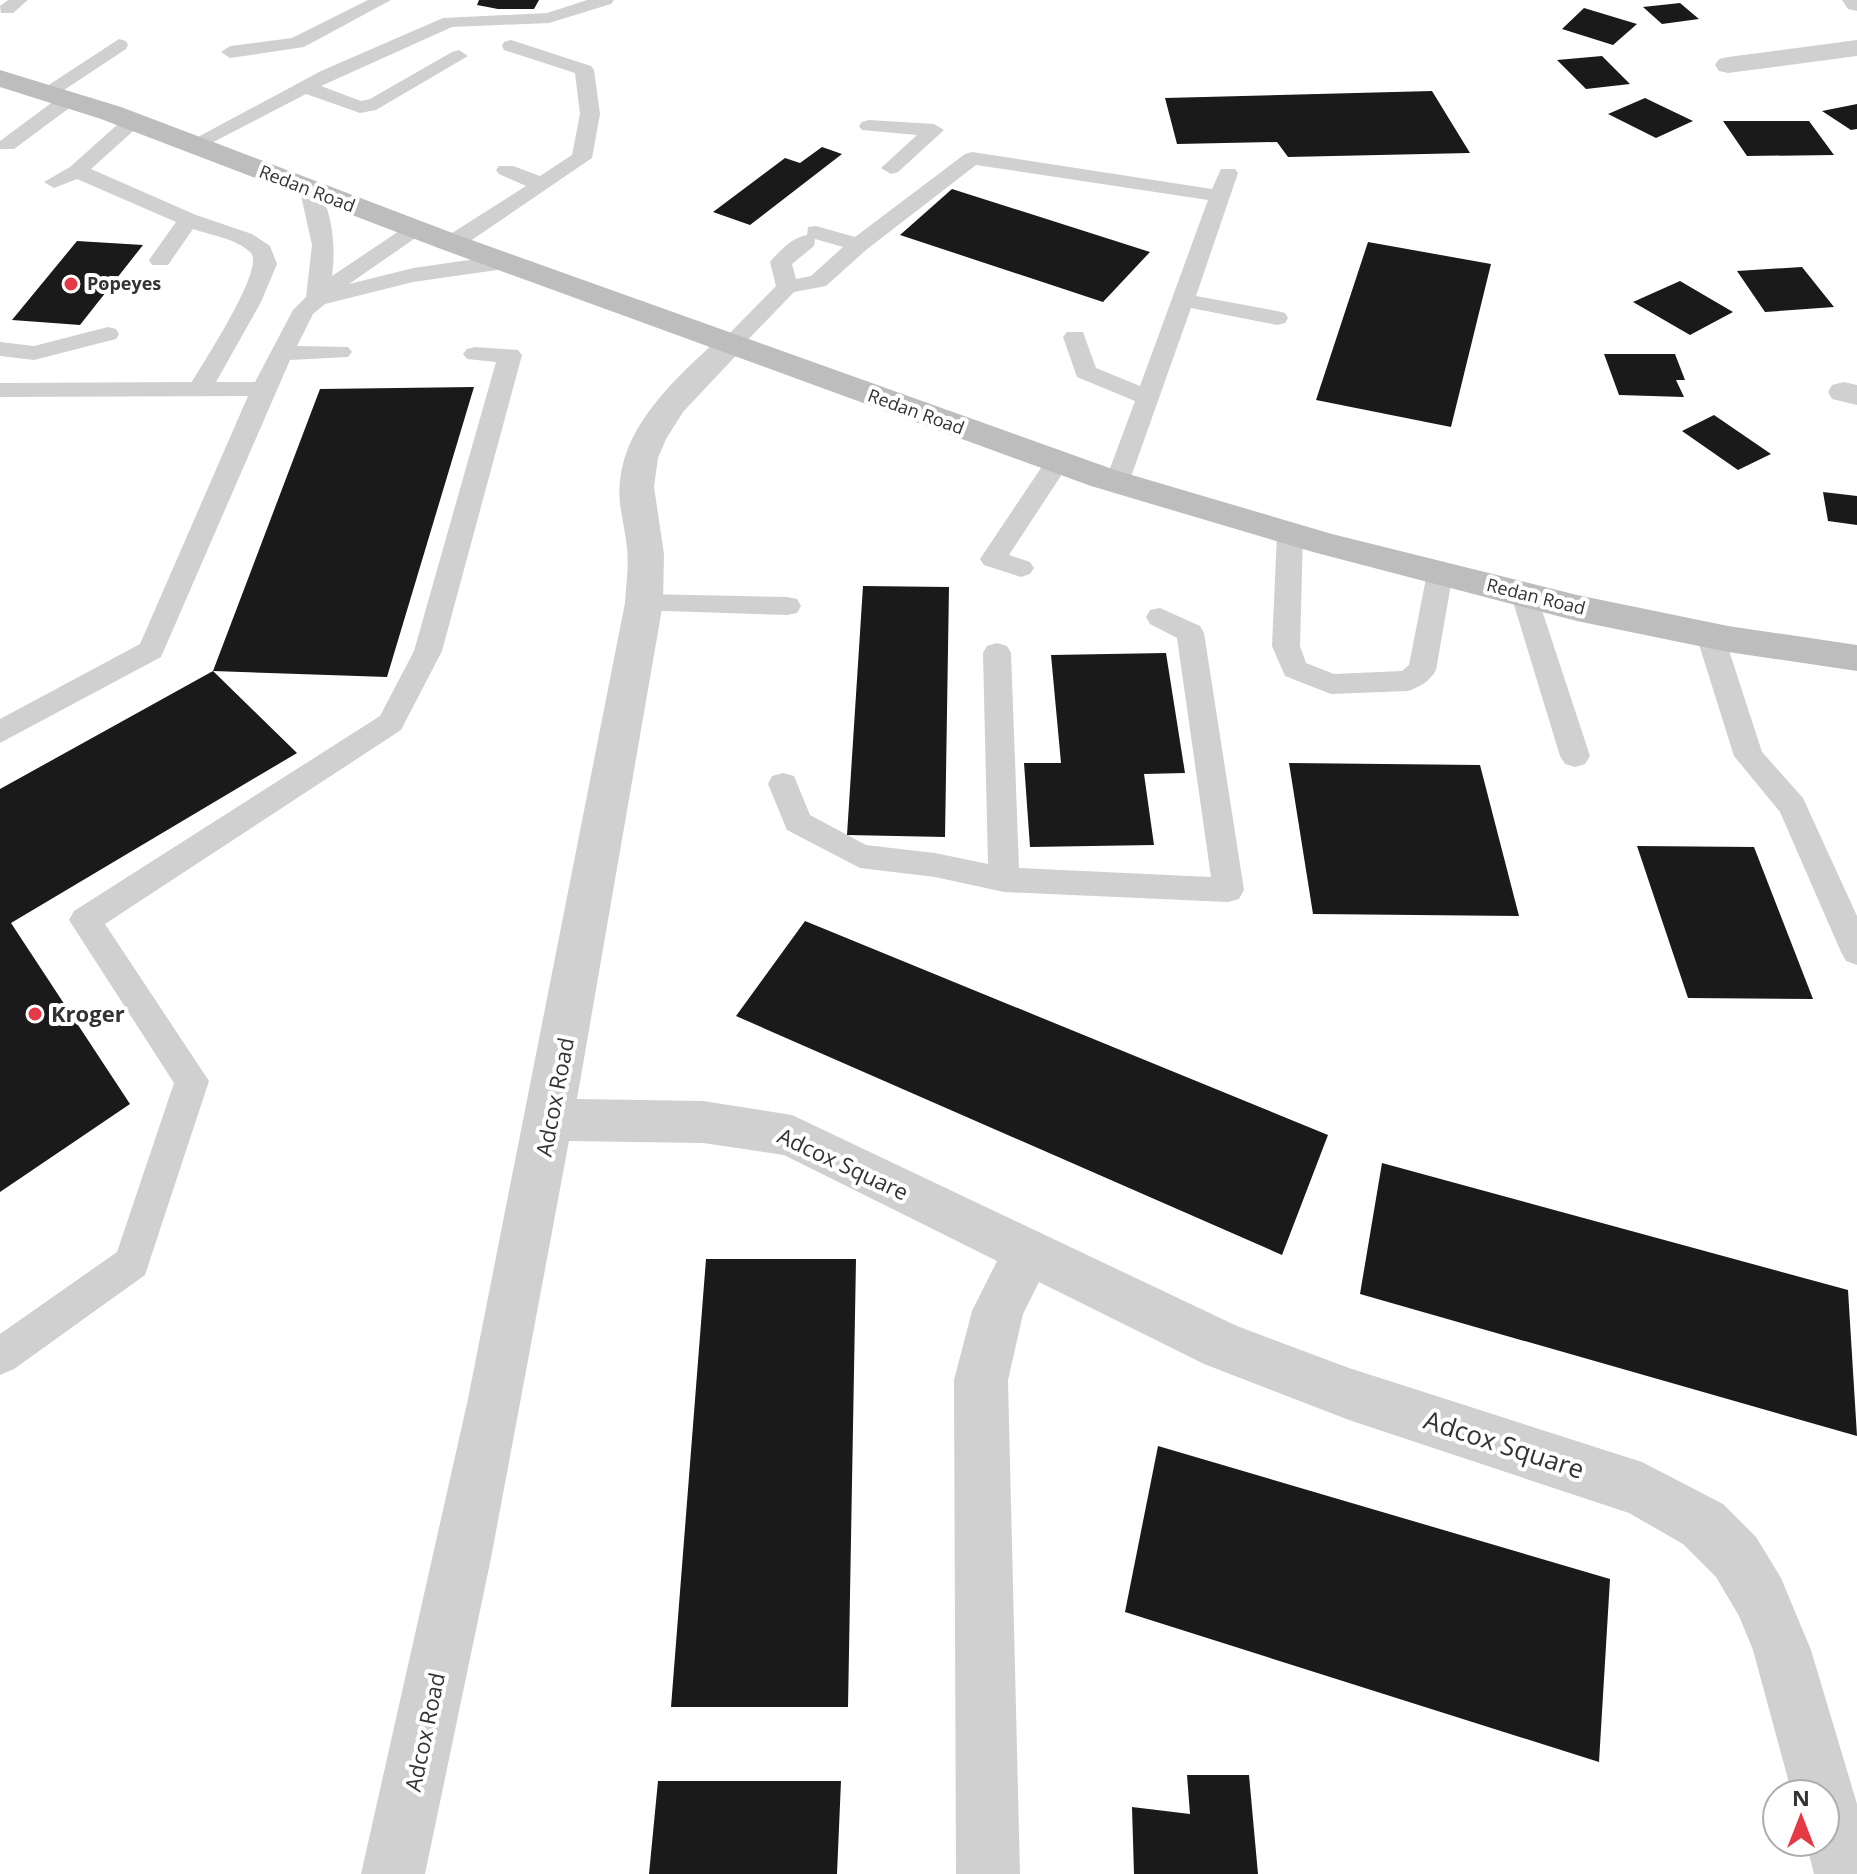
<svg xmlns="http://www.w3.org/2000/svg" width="1857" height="1874" font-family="'Open Sans',sans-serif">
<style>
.building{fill:#1a1a1a}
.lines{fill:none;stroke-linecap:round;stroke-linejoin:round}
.lane{fill:#d0d0d0;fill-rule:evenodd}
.street{fill:#d0d0d0;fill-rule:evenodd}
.secondary{fill:#bdbdbd;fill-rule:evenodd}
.poi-dot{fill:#e63946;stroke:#fff;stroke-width:3}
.labels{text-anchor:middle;stroke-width:8;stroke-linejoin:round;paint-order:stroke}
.far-street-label{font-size:18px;fill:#333;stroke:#fff}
.far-poi-label{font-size:18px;font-weight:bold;fill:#333;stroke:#fff;text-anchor:start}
.poi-label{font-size:22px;font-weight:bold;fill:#333;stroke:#fff;text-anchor:start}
.street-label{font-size:22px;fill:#333;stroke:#fff}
.near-street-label{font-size:26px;fill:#333;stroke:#fff}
</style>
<rect width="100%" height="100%" fill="#fff"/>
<path class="building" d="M 479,0 L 539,0 L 534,9 L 498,9 L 477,5 Z
M 1680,3 L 1699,19 L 1662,24 L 1643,7 Z
M 1584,8 L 1637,24 L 1613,45 L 1562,29 Z
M 1602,56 L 1630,84 L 1586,89 L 1557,60 Z
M 1432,91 L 1470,153 L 1288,157 L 1277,142 L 1177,144 L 1165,98 Z
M 1645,98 L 1693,121 L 1656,138 L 1608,114 Z
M 1857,104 L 1857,129 L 1851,130 L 1822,111 Z
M 1723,121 L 1809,121 L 1834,155 L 1747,156 Z
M 822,147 L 842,154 L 750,225 L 713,212 L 785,158 L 800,163 Z
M 952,189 L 1150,252 L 1103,302 L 900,235 Z
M 77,241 L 143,245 L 80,325 L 12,320 Z
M 1368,242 L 1491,264 L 1451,427 L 1316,400 Z
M 1802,267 L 1834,307 L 1765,312 L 1737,271 Z
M 1680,281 L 1733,312 L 1690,335 L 1633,302 Z
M 1604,354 L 1675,354 L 1685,380 L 1676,380 L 1684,397 L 1619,395 Z
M 474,387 L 387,677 L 213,671 L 320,389 Z
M 1714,415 L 1771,454 L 1738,470 L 1682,431 Z
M 1823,492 L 1857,496 L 1857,525 L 1828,521 Z
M 863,586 L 949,587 L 945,837 L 847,835 Z
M 1166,653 L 1185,773 L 1144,774 L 1154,845 L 1030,847 L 1024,763 L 1061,763 L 1051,655 Z
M 213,671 L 297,753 L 11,923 L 130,1104 L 0,1192 L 0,789 Z
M 1289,763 L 1480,765 L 1519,916 L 1313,914 Z
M 1637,846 L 1754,847 L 1813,999 L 1688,998 Z
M 805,921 L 1328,1135 L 1282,1255 L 736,1016 Z
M 1382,1163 L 1848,1290 L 1857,1436 L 1360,1294 Z
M 706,1259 L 856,1259 L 848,1707 L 671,1707 Z
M 1158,1446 L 1610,1579 L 1599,1762 L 1125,1612 Z
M 1187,1775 L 1249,1775 L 1258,1874 L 1134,1874 L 1132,1807 L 1190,1814 Z
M 658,1781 L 841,1781 L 837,1874 L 649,1874 Z"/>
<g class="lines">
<path class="lane" d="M 8,0 L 28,0 L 13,13 L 1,13 L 0,6 Z
M 368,0 L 391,0 L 304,47 L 230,58 L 221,52 L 230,46 L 292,38 Z
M 587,0 L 614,0 L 611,4 L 549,23 L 452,27 L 321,86 L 361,101 L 370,99 L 452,52 L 459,50 L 468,56 L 376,110 L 360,113 L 306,94 L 200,149 L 193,151 L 183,145 L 321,71 L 443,18 L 547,13 Z
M 119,39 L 126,41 L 128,45 L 126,49 L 55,96 L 41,96 L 38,92 Z
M 511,40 L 591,66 L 594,70 L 600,114 L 592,158 L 460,248 L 444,248 L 441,243 L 444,238 L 526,186 L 499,174 L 496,170 L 499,166 L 513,166 L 540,176 L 572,155 L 580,114 L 575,73 L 504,50 L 502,46 L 504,42 Z
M 69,93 L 76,95 L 79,99 L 76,103 L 14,149 L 0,149 L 0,141 L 62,95 Z
M 133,115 L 140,117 L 143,121 L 140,125 L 91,169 L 196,215 L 252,234 L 270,246 L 277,264 L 261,302 L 216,382 L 255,382 L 293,310 L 306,297 L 312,245 L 300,191 L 303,187 L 317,187 C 333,213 336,247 332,276 L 408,225 L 424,225 L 427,230 L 349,284 L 413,268 L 504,255 L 515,262 L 504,269 L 413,282 L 325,304 L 313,314 L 297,346 L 348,347 L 352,352 L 348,357 L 290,360 L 161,657 L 0,743 L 0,719 L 140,644 L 248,396 L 0,397 L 0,383 L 192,382 C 203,363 265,269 251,253 C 238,239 210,235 193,229 L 168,265 L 152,265 L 149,260 L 176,222 L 77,179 L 54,188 L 44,182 L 70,167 L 126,117 Z
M 869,120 L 934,124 L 944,130 L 898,172 L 891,174 L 881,168 L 917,135 L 862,130 L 859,126 L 862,122 Z
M 972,152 L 1212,189 L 1221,169 L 1235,169 L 1238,173 L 1196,296 L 1277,311 L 1285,313 L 1288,318 L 1285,323 L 1277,325 L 1191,308 L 1127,488 L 1109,488 L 1105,482 L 1135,401 L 1077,377 L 1063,337 L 1067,332 L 1083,332 L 1096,368 L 1140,386 L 1208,200 L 976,165 L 866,250 L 826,286 L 794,292 L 738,350 L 722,350 L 718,345 L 776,286 L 770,262 C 779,251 793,237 807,235 L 808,227 L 816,226 L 855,237 L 965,154 ZM 815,239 L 843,247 L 811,276 L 796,279 L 792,264 L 814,246 Z
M 108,327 L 116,329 L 119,334 L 116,339 L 34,360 L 0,356 L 0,342 L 34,346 Z
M 475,347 L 518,350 L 522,355 L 442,651 L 401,730 L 105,924 L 209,1081 L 145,1275 L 14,1369 L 0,1375 L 0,1334 L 117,1252 L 174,1083 L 69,920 L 74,911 L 380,716 L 414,651 L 496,362 L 467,359 L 463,354 L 467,349 Z
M 1058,454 L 1067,456 L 1070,462 L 1009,555 L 1030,562 L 1034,568 L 1030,574 L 1021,577 L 984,565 L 980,559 L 984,553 L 1049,456 Z
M 1290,525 L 1299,528 L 1303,534 L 1300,646 L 1306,663 L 1334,674 L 1402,671 L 1409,665 L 1427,573 L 1431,567 L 1440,564 L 1449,567 L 1453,573 L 1436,670 C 1430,681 1420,687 1408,691 L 1331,694 L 1285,676 L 1272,646 L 1277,534 L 1281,528 Z
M 1524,586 L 1534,589 L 1537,595 L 1590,756 L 1585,764 L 1575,767 L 1565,764 L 1560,756 L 1511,595 L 1514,589 Z
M 644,594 L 787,597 L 797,599 L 801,606 L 797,613 L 787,615 L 634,610 L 630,603 L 634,596 Z
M 1160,608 L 1200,626 L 1204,633 L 1244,890 L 1239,899 L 1228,902 L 1004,892 L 935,877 L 860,868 L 787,830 L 768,784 L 772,776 L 783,773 L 794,776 L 810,815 L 866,845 L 935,853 L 988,864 L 983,653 L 987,646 L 997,643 L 1007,646 L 1011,653 L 1019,868 L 1211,877 L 1177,638 L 1150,624 L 1146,617 L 1150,610 Z
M 1710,625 L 1720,628 L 1724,635 L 1762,752 L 1803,798 L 1857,916 L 1857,965 L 1846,961 L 1841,952 L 1780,812 L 1734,756 L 1696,635 L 1700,628 Z"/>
<path class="street" d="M 1842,0 L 1857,0 L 1857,11 L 1848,9 Z
M 1857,40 L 1857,56 L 1728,73 L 1719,71 L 1715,65 L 1719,59 L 1728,57 Z
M 730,335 L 741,338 L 746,345 L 683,412 L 666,439 L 658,458 L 654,487 L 664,554 L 663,603 L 577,1099 L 703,1101 L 792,1115 L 1237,1326 L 1349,1368 L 1642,1462 L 1723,1504 L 1756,1537 L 1781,1578 L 1811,1650 L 1857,1804 L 1857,1874 L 1814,1874 L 1806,1842 L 1825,1842 L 1825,1794 L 1792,1794 L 1753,1650 L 1739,1616 L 1716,1577 L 1683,1544 L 1629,1513 L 1349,1420 L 1204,1364 L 1039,1282 L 1023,1314 L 1008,1380 L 1020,1874 L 956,1874 L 954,1380 L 972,1311 L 997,1261 L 784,1155 L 703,1143 L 569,1141 L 491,1558 L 425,1874 L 361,1874 L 468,1399 L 625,603 C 626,585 629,566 627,548 C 625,526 617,503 620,481 C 626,421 678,377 719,338 Z
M 1844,382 L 1857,385 L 1857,405 L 1832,399 L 1828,392 L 1832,385 Z"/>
<path class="secondary" d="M 0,70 L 121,107 L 463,237 L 1115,470 L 1332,534 L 1577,595 L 1728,626 L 1857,645 L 1857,671 L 1728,652 L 1577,621 L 1313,552 L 1091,486 L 441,249 L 101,119 L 0,87 Z"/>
</g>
<g class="poi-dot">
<circle cx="71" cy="284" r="8"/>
<circle cx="35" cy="1014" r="8"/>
</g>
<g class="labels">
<g class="far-street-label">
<text transform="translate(307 189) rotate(21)" y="6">Redan Road</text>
<text transform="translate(916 412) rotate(20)" y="6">Redan Road</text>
<text transform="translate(1536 597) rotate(14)" y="6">Redan Road</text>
</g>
<g class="far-poi-label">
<text x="87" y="290">Popeyes</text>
</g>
<g class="poi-label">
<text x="51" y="1022">Kroger</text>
</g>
<g class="street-label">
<text transform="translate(555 1097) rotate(-79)" y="8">Adcox Road</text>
<text transform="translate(843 1164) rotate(25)" y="8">Adcox Square</text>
<text transform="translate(425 1732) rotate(-78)" y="8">Adcox Road</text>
</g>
<g class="near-street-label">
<text transform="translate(1504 1445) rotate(18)" y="9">Adcox Square</text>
</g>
</g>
<g transform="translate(1801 1818)"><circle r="38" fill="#ffffff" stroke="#adadad" stroke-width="2"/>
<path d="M0-6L14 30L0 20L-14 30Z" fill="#e63946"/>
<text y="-12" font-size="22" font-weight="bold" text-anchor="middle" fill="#333333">N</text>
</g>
</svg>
